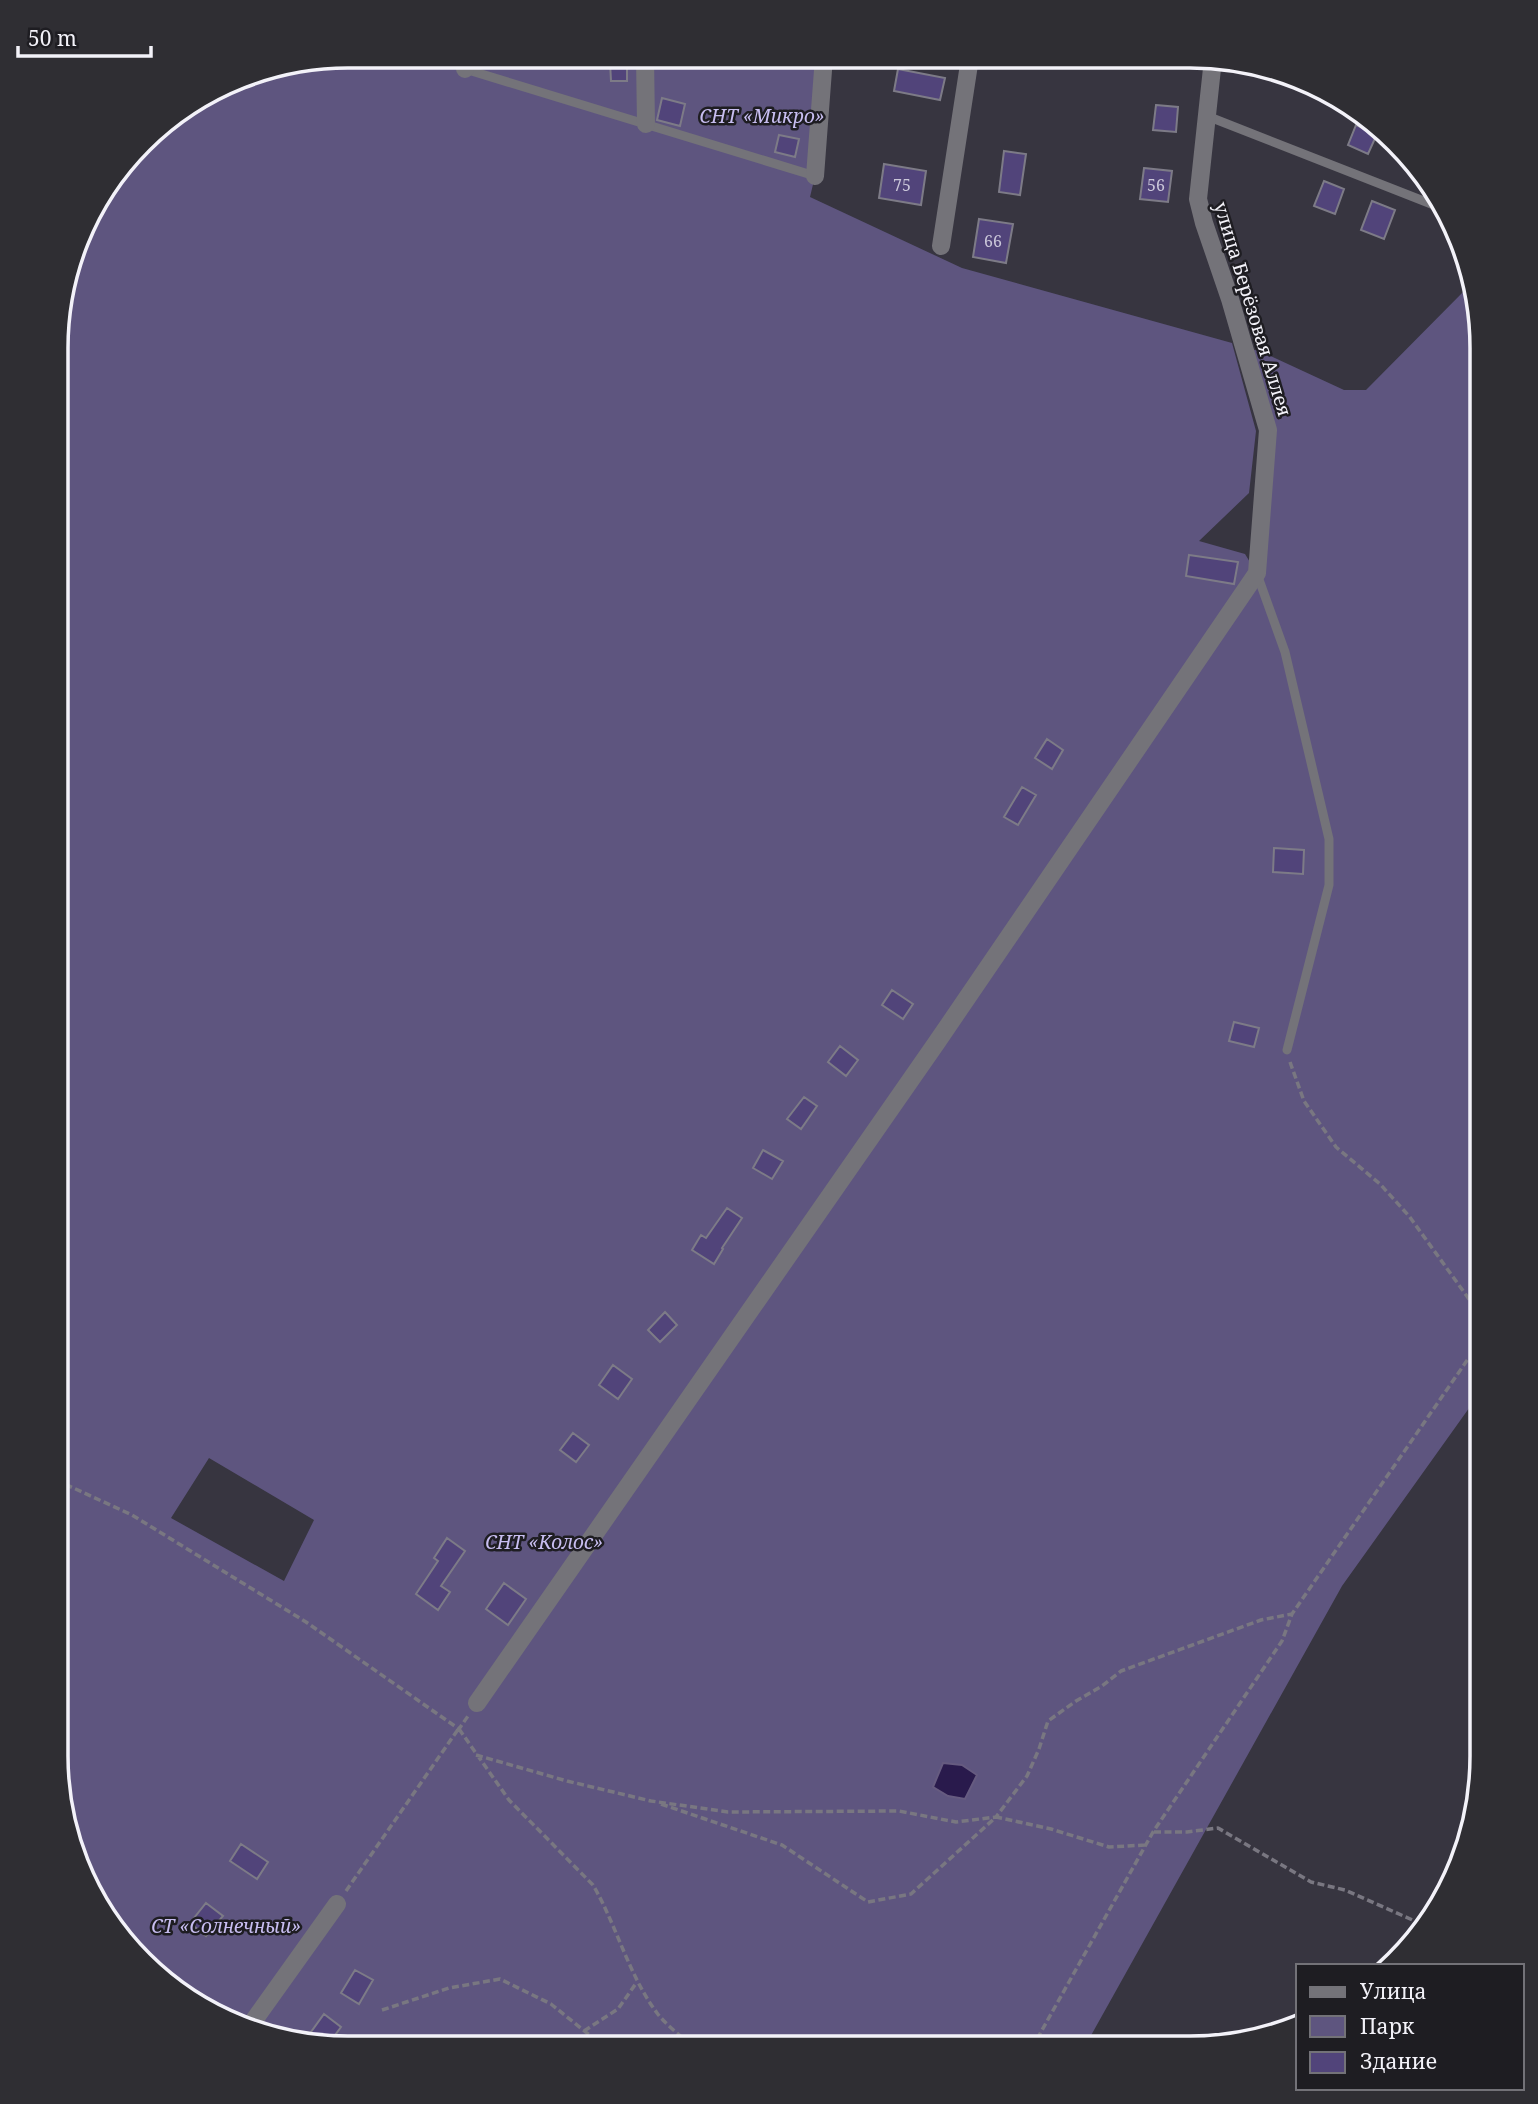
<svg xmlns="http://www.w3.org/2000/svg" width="1538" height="2104" font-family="'Noto Serif',serif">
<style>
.green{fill:#5e557f;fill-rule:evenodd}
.water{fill:#291a4c;stroke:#665b80;stroke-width:2}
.building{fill:#51447a;stroke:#7d7b87;stroke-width:2}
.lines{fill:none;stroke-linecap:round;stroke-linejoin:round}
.path{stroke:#797781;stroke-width:3.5;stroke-dasharray:7 3.5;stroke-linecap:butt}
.lane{stroke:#747379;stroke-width:9}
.street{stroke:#747379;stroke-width:18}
.labels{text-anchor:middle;stroke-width:5;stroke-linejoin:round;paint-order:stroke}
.number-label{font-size:16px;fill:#cac6d9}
.park-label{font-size:19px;font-style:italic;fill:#c8bef1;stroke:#1e1d22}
.street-label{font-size:19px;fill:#f3f2f9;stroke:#1e1d22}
.rim{fill:none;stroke:#f3f2f9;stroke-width:3.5}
</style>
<rect width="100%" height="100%" fill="#373540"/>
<path class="green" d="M 349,56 L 824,57 L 815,176 L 810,197 L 962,268 L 1232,343 L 1256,431 L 1249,493 L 1199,541 L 1245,554 L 1256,572 L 1268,430 L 1244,347 L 1262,352 L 1344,390 L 1366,390 L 1468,287 L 1482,348 L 1482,1390 L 1342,1586 L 1084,2048 L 311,2046 L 186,1998 L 129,1949 L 86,1885 L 56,1756 L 59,310 L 95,203 L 156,128 L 254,72 ZM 209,1458 L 314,1520 L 284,1581 L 171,1518 Z"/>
<path class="water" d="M 943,1763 L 962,1765 L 977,1775 L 965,1799 L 948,1796 L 933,1787 Z"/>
<path class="building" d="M 610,62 L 627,62 L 627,81 L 611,81 Z
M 898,69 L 945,78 L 940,100 L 894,91 Z
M 662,98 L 685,104 L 680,126 L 657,120 Z
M 1156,105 L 1178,107 L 1176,132 L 1153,130 Z
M 1356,125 L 1377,134 L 1368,154 L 1348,145 Z
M 779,135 L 799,139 L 795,157 L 775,152 Z
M 1004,151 L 1026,154 L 1020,195 L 999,192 Z
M 884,164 L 926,171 L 921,205 L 879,198 Z
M 1144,168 L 1172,171 L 1168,202 L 1140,199 Z
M 1324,181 L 1344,189 L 1335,214 L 1314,206 Z
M 1372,201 L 1395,210 L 1384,239 L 1361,230 Z
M 979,219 L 1013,224 L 1006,263 L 973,257 Z
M 1189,555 L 1238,562 L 1234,584 L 1186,576 Z
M 1047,739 L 1063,750 L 1052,769 L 1035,758 Z
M 1022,787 L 1036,795 L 1018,825 L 1004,817 Z
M 1274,848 L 1304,850 L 1303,874 L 1273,872 Z
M 892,990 L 913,1004 L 903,1019 L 882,1005 Z
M 1234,1022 L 1259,1028 L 1254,1047 L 1229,1041 Z
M 840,1046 L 858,1060 L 846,1076 L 828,1062 Z
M 804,1097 L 817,1106 L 801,1129 L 787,1119 Z
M 763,1150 L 783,1161 L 772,1179 L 753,1168 Z
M 727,1208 L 742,1218 L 722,1248 L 723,1249 L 714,1264 L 692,1250 L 701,1235 L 706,1238 Z
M 665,1312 L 677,1325 L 660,1342 L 648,1330 Z
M 613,1365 L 632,1379 L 618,1399 L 599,1385 Z
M 573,1433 L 589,1445 L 576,1462 L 560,1450 Z
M 447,1538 L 465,1551 L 441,1586 L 450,1592 L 438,1610 L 416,1594 L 438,1561 L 434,1558 Z
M 504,1583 L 526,1599 L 508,1625 L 486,1609 Z
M 241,1844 L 268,1862 L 257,1879 L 230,1861 Z
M 206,1903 L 223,1916 L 206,1936 L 190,1923 Z
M 355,1970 L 373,1980 L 359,2004 L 341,1993 Z
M 324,2014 L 341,2027 L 327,2046 L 311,2046 L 303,2043 Z"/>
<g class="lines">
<path class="path" d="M 1290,1062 L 1304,1101 L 1336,1147 L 1380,1184 L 1409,1216 L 1482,1317
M 56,1480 L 132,1515 L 306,1622 L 459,1729 L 468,1716
M 459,1729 L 509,1800 L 593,1885 C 617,1926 628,1974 657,2013 C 666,2025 681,2036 693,2047
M 476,1755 L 567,1781 L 651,1801 L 728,1812 L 899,1811 L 956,1822 L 996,1817 L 1027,1776 L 1039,1749 L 1048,1721 L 1076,1701 L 1102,1686 L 1121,1671 L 1261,1620 L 1292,1614
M 661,1804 L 782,1845 L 868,1902 L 911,1894 L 996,1817 L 1051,1829 L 1109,1847 L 1146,1845
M 1154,1832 L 1187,1832 L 1218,1828 L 1311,1882 L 1345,1890 L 1426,1926
M 346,1891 L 459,1728
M 382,2010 L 449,1988 L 500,1979 L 551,2004 L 603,2046
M 584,2031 L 618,2009 L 637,1982
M 1032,2048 L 1153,1832 L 1282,1641 L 1292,1614 L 1468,1359 L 1482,1349"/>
<path class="lane" d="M 465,69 L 815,176
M 1207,116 L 1444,209
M 1257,574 L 1285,652 L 1329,839 L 1329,885 L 1287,1050"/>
<path class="street" d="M 645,57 L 646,124
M 465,69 L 465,56
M 815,176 L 824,57
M 941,246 L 970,58
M 477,1703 L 937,1042 L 1257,573 L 1268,430 L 1230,299 L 1204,223 L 1198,199 L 1213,59
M 252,2023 L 337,1904"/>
</g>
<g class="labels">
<g class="number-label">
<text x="902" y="191">75</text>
<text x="1156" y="191">56</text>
<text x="993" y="247">66</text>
</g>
<g class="park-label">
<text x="762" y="123">СНТ «Микро»</text>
<text x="544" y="1549">СНТ «Колос»</text>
<text x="226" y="1933">СТ «Солнечный»</text>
</g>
<g class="street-label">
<text transform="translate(1253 309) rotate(73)" y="7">улица Берёзовая Аллея</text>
</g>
</g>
<path d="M0 0H1538V2104H0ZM348 68H1190A280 280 0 0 1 1470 348V1756A280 280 0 0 1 1190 2036H348A280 280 0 0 1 68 1756V348A280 280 0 0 1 348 68Z" fill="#2f2e33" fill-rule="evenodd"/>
<path class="rim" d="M348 68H1190A280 280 0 0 1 1470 348V1756A280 280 0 0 1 1190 2036H348A280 280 0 0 1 68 1756V348A280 280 0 0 1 348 68Z"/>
<rect x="1296" y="1964" width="228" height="126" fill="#1e1d22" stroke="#737278" stroke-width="2"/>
<rect x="1310" y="1987" width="35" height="10" fill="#747379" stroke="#737278" stroke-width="2"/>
<text x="1360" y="1999" font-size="21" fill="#f3f2f9">Улица</text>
<rect x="1310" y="2016" width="35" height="21" fill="#5e557f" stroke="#737278" stroke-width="2"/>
<text x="1360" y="2034" font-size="21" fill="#f3f2f9">Парк</text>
<rect x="1310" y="2052" width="35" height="21" fill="#51447a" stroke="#737278" stroke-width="2"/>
<text x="1360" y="2069" font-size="21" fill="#f3f2f9">Здание</text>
<path d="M18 46v10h133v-10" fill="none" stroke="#f3f2f9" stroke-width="3.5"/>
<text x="28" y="46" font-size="21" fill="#f3f2f9" stroke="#1e1d22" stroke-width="5" paint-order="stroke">50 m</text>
</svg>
